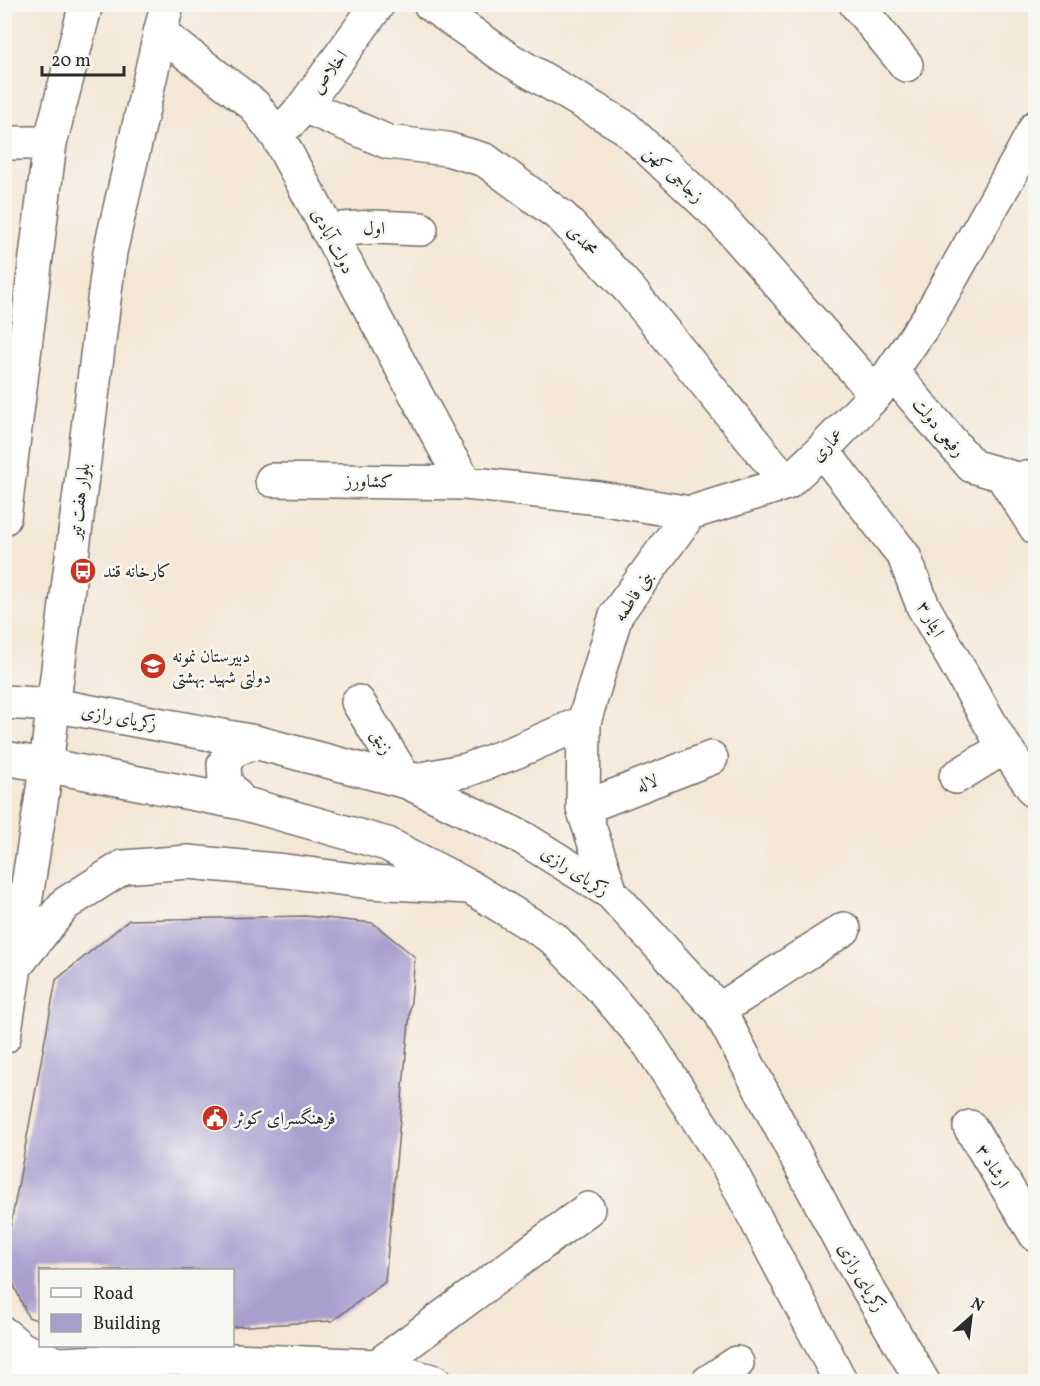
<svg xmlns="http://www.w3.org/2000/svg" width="1040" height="1386" font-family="Vollkorn,Amiri,serif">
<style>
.building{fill:#a99fcf}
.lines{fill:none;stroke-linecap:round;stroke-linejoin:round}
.minor-casing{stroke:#716d66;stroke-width:36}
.major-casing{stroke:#716d66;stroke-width:36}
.minor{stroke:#fff;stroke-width:33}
.major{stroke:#fff;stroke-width:33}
.labels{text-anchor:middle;stroke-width:5;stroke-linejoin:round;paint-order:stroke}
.street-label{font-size:18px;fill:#2b2b2b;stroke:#f6f6f2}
.poi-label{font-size:18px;fill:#2b2b2b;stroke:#f6f6f2;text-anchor:start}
</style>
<rect width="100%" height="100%" fill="#f6f6f2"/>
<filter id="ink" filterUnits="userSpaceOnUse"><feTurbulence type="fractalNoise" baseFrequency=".0167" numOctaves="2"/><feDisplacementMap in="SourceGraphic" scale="12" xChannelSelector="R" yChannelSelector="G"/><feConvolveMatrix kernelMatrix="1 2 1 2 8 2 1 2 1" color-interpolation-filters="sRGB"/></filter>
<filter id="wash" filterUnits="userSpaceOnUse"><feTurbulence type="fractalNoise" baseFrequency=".008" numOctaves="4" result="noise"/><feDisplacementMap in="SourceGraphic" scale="24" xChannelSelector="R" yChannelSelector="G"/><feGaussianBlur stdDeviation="1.35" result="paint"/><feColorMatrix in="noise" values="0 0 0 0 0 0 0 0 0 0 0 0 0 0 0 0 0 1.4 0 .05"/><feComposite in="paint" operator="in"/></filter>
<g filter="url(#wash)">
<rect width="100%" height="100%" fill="#f4e7d5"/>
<g id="blocks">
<path class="building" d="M 305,916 L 373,923 L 415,957 L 385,1282 L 332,1321 L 232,1327 L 232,1270 L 40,1270 L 40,1321 L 28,1317 L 5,1265 L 5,1256 L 56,980 L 129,920 Z"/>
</g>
</g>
<g filter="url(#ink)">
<use href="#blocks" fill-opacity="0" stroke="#716d66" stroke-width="1.5"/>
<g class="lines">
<defs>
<path id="minor" d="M 430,4 L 507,58 L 625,127 L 720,217 L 876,394
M 856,4 L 906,65
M 160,33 L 254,105 L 278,137 L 448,454 L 466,483
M 304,106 L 388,142 L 447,149 L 485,160 L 562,217 L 630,290 L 787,483
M 290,122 L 304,106 L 378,4
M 4,143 L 50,143
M 327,230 L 374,227 L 421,229
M 892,372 L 972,466 L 1017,479 L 1036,477
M 822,450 L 904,556 L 923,606 L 998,737 L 1036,793
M 1001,474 L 1036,528
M 272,480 L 466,483 L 599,498 L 690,513 L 787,483 L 822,450 L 876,394 L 929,317 L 1020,157 L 1036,127
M 358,702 L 407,782 L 467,770 L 515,752 L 584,722
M 53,705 L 255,742 L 407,782 L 523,838 L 611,893 L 719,1010 L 848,1255 L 923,1382
M 45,765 L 242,803 L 387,844 L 470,887 L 553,938 L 605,992 L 649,1044 L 728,1166 L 841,1382
M 956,777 L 1005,747
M 242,803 L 225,782 L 224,764 L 232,751 L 255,742
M 583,808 L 711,758
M 611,893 L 583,808 L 584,722 L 616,615 L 690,513
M 719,1010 L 844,929
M 970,1127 L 1036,1235
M 4,1334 L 22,1349 L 58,1364
M 377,1366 L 588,1209
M 4,1374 L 10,1371 L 58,1364 L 187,1358 L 377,1366 L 435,1382
M 708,1382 L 737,1363"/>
<path id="major" d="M 4,518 L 50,143 L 86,4
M 4,702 L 53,705
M 4,758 L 45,765
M 17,964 L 65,904 L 123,867 L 188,862 L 286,871 L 369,882 L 470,887
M 4,1037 L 43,789 L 110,252 L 167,4"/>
</defs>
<use href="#minor" class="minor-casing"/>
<use href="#major" class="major-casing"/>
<use href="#minor" class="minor"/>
<use href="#major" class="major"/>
</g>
</g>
<defs>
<symbol id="bus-disc" viewBox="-11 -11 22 22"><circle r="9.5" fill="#c8321e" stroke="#f6f6f2"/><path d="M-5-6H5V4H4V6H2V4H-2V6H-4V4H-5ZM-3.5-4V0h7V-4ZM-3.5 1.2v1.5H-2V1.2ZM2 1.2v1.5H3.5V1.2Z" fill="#fff"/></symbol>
<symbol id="school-disc" viewBox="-11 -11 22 22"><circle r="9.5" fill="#c8321e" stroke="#f6f6f2"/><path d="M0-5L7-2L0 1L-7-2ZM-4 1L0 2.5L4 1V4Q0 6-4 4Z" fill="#fff"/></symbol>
<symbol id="civic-disc" viewBox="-11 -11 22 22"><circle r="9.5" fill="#c8321e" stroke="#f6f6f2"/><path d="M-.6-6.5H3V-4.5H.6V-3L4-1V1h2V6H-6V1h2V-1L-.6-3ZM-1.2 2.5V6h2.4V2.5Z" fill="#fff"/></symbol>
</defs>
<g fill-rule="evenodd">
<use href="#bus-disc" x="68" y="556" width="30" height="30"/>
<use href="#school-disc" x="138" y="651" width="30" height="30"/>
<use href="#civic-disc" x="200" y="1103" width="30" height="30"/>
</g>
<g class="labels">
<g class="street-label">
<text transform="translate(329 72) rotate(-54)" y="6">اخلاص</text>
<text transform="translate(674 174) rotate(43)" y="6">زجاجی کهن</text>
<text transform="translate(374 228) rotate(-1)" y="6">اول</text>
<text transform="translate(583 240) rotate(47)" y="6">محمدی</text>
<text transform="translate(333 241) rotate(62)" y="6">دولت آبادی</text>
<text transform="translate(939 427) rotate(50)" y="6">رفیعی دولت</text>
<text transform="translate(827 445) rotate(-45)" y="6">عماری</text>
<text transform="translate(369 481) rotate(1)" y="6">کشاورز</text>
<text transform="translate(79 501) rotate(-83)" y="6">بلوار هفت تیر</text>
<text transform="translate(633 596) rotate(-57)" y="6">بنی فاطمه</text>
<text transform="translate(931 619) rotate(62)" y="6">ایثار ۳</text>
<text transform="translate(119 717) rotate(10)" y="6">زکریای رازی</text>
<text transform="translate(382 742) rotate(59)" y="6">زنبق</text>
<text transform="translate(647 783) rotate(-21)" y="6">لاله</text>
<text transform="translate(575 871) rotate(33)" y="6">زکریای رازی</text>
<text transform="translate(993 1166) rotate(59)" y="6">ارشاد ۳</text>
<text transform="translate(862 1277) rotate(60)" y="6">زکریای رازی</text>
</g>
<g class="poi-label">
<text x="103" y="577">کارخانه قند</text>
<text x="172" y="662">دبیرستان نمونه<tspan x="172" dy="21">دولتی شهید بهشتی</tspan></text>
<text x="234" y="1124">فرهنگسرای کوثر</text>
</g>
</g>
<rect width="1040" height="1386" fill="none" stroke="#f6f6f2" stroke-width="24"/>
<rect x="39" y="1269" width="195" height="78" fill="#f6f6f2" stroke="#a5a5a2" stroke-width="1.5"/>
<rect x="51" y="1288" width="30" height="9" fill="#ffffff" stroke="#a5a5a2" stroke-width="1.5"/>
<text x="93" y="1299" font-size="18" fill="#2b2b2b">Road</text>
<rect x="51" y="1314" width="30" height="18" fill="#a99fcf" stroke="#a5a5a2" stroke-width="1.5"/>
<text x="93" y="1329" font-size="18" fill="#2b2b2b">Building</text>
<g transform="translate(971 1317) rotate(28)" stroke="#f6f6f2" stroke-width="4.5" paint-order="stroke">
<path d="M0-4.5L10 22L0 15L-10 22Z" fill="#2b2b2b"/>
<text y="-9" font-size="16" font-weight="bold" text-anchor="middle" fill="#2b2b2b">N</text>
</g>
<path d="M42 66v9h82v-9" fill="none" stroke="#2b2b2b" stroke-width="3"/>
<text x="51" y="66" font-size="18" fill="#2b2b2b" stroke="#f6f6f2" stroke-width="4.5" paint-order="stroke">20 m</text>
</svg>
